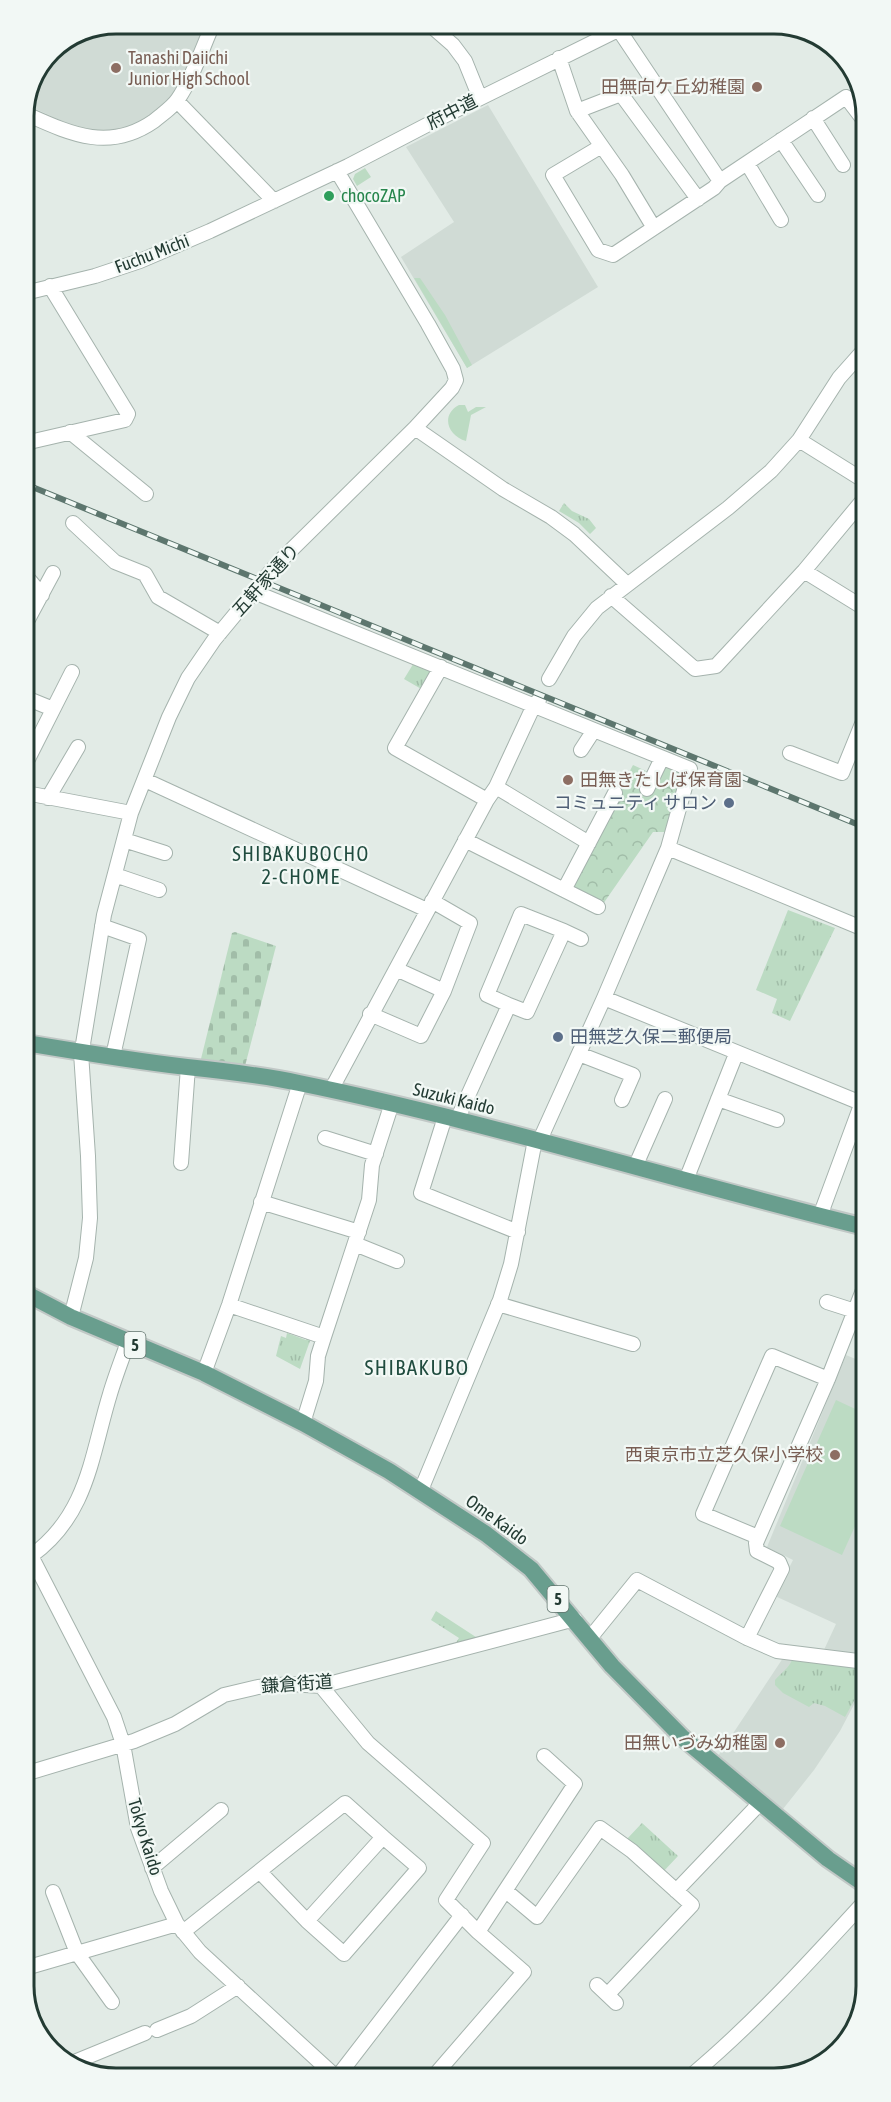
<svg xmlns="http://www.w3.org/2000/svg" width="891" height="2102" font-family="'Asap Condensed','Noto Sans JP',sans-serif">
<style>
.built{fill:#d0dbd5}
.grass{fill:url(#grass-tufts)}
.forest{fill:url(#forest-crowns)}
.cemetery{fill:url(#cemetery-stones)}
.garden{fill:#bcdbc3}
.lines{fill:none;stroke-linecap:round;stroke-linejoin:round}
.minor-casing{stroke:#a5b3ad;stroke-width:16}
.major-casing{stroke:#c1c8c6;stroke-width:20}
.minor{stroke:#fff;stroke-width:14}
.major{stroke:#699e8e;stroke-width:16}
.rail-casing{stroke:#5d766e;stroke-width:6}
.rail{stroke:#f2f8f5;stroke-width:4;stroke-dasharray:11;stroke-linecap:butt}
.education-dot{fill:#8d6e63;stroke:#f2f8f5;stroke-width:2}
.leisure-dot{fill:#2e9e5b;stroke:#f2f8f5;stroke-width:2}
.service-dot{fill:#5c6f8a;stroke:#f2f8f5;stroke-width:2}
.labels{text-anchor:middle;stroke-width:4.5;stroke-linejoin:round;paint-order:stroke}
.shield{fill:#f2f8f5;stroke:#61746d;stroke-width:1.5}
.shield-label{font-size:16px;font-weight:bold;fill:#233b33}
.education-label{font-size:18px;fill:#785e54;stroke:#f2f8f5;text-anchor:end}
.street-label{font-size:18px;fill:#233b33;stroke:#f2f8f5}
.leisure-label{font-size:18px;fill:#27864d;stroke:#f2f8f5;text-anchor:start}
.service-label{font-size:18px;fill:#4e5e75;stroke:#f2f8f5;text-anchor:end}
.neighbourhood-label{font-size:20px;letter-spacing:1.5px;fill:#204c3f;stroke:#f2f8f5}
.quarter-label{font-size:21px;letter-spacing:1.5px;fill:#204c3f;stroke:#f2f8f5}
.rim{fill:none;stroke:#233b33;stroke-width:3}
</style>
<defs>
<pattern id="grass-tufts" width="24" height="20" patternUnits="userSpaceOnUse" patternTransform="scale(1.5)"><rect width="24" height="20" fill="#bcdbc3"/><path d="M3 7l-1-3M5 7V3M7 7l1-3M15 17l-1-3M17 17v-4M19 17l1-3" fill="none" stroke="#a1bda8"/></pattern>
<pattern id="forest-crowns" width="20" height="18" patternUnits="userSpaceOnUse" patternTransform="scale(1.5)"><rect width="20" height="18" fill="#bcdbc3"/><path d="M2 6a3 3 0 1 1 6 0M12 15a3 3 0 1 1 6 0" fill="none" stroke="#a1bda8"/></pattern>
<pattern id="cemetery-stones" width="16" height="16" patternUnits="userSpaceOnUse" patternTransform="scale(1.5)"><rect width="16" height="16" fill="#bcdbc3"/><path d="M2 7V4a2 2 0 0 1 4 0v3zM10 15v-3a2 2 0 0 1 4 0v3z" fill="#a1bda8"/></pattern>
</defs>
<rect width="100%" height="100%" fill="#e2ebe6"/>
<path class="built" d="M 117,24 L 209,24 L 180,85 L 167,104 L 136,128 L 96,132 L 75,127 L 27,105 L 51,51 Z
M 488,105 L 598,287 L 467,368 L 401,257 L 454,222 L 406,147 Z
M 846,1355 L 865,1363 L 866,1655 L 823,1652 L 836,1624 L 775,1596 L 793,1560 L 767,1547 Z
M 783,1658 L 866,1664 L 866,1682 L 840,1731 L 814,1770 L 783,1809 L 718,1756 Z"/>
<path class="grass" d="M 365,168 L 371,177 L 357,186 L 353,179 L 355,174 Z
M 564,503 L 572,511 L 589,519 L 596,528 L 590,534 L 579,523 L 559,511 Z
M 415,661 L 432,669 L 423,690 L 404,679 Z
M 788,910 L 835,928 L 790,1021 L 772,1013 L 777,999 L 756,990 Z
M 287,1333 L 306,1340 L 307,1336 L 311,1338 L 300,1369 L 276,1356 L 281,1336 L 286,1338 Z
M 436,1611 L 482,1641 L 452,1649 L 459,1638 L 431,1620 Z
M 792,1660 L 866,1666 L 866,1679 L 845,1717 L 825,1706 L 814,1703 L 809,1707 L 783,1693 L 775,1685 L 775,1680 C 781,1673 788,1669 792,1660 Z
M 642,1823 L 678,1856 L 662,1873 L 626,1840 Z"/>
<path class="forest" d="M 663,760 L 686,771 L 666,832 L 653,832 L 603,904 L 568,887 L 633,765 L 657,776 Z"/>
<path class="cemetery" d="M 235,932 L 276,946 L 245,1066 L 200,1063 L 232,933 Z"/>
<path class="garden" d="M 414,278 L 420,278 L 445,315 L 472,365 L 467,368 Z
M 459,405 L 465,405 L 468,412 L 476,407 L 486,407 L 471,415 L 466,441 C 448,436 440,415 459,405 Z
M 836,1400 L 866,1414 L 866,1502 L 842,1555 L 780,1526 Z"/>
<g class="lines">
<defs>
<path id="minor" d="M 429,24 L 453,45 L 465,61 L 480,98
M 619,30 L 720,181
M 559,58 L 577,111 L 622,175 L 654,228
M 177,101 L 274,201
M 577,111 L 621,94 L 698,199
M 24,113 C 69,133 108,153 154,121 C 162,114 172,108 178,99 C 193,77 202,49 213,24
M 813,118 L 843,165
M 781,140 L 818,195
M 600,147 L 553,175 L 598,250 L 613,255 L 714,188 L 720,181 L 846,97 L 862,118
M 747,163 L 781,220
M 25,293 L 95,276 L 140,261 L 210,231 L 348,166 L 446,115 L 630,24
M 415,428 L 503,489 L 551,517 L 574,534 L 627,584
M 70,432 L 146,494
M 799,440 L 863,480
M 25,443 L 125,420 L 128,414 L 50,286
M 73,523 L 115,562 L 145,574 L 158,597 L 220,633
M 804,571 L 864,608
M 25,575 L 42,595
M 254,592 L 690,769 L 668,848 L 864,929
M 611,596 L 695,669 L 716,666 L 804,571 L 863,500
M 25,625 L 53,573
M 441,667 L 395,748 L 487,800
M 549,679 L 574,636 L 597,608 L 728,508 L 771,471 L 799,440 L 839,378 L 863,351
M 26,698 L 53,709
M 581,750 L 594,730
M 790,753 L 842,773 L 864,719
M 26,763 L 72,672
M 145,780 L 427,910
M 496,787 L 589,843
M 647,789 L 662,758
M 26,793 L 131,813
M 48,798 L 78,747
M 124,840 L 165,853
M 465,840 L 564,890 L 615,793
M 115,875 L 159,890
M 564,890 L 598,907
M 102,926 L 139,939 L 113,1056
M 564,931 L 581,939
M 396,969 L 444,991
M 604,998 L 861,1103
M 370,1014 L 421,1036 L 444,991 L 470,923 L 432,901
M 579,1054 L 633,1075 L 622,1100
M 331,1090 L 487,800 L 496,787 L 534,705 L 539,700
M 718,1099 L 777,1120
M 445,1117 L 421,1193 L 518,1232
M 457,1120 L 509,1005 L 487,995 L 521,914 L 564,931 L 527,1012 L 509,1005
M 325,1138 L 376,1154
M 539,1142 L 604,998 L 668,848
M 181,1163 L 188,1067
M 635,1167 L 665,1099
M 686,1180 L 736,1054
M 261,1202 L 359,1232
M 820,1216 L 864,1097
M 355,1244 L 397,1261
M 827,1302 L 855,1311
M 498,1304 L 633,1344
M 229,1305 L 324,1337
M 71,1317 L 86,1258 L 90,1218 L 88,1156 L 81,1053 L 83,1044 L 104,915 L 131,813 L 169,717 L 188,678 L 214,640 L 276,565 L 415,428 L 452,388 L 456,380 L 453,369 L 428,324 L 337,171
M 204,1373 L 229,1305 L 300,1083
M 303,1423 L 316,1381 L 318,1356 L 324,1337 L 369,1200 L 372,1165 L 392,1103
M 421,1490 L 500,1300 L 511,1264 L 535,1140
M 758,1537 L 703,1514 L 772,1356 L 828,1379
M 28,1550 L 114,1717 L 123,1744 L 138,1828 L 161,1891 L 177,1924 L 200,1952 L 335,2076
M 31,1556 C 88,1515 91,1456 110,1394 C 115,1377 122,1359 128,1342
M 590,1638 L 637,1580 L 747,1638 L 777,1651 L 866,1662
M 747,1638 L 782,1569 L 779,1562 L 757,1551 L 756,1543 L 828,1379 L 865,1285
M 321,1686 L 368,1743 L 483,1843 L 446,1900 L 478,1932 L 524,1972 L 434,2076
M 28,1773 L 134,1741 L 175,1724 L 224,1695 L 258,1687 L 290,1684 L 321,1686 L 575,1619
M 152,1868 L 221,1810
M 506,1891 L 537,1917 L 600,1828 L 632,1851 L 692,1905 L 608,1994
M 676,1891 L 760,1803
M 53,1892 L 77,1953 L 112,2002
M 307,1921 L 344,1954 L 419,1868 L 383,1837
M 183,1932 L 345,1803 L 383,1837 L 307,1921 L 260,1872
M 478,1932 L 575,1784 L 544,1756
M 29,1967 L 177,1924
M 597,1985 L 616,2003
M 157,2030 L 191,2016 L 238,1986
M 72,2063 L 145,2033
M 693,2074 C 756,2021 811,1960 867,1899
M 338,2076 L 462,1915"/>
<path id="major" d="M 26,1043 C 80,1052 134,1061 187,1067 C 225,1071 262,1075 299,1083 C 490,1122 676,1181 865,1227
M 27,1294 L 71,1317 L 204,1373 L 303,1423 L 389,1471 L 486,1534 L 531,1569 L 612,1666 L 683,1738 L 828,1859 L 867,1886"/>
</defs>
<use href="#minor" class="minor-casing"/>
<use href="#major" class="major-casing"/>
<use href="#minor" class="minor"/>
<use href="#major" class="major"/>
<defs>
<path id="rail" d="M 25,484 L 864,827"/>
</defs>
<use href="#rail" class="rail-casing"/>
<use href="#rail" class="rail"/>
</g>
<g class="education-dot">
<circle cx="116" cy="68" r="6"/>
<circle cx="757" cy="87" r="6"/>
<circle cx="568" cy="780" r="6"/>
<circle cx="835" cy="1455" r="6"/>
<circle cx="780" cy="1743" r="6"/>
</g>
<circle class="leisure-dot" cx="329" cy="196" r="6"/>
<g class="service-dot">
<circle cx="729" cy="803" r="6"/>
<circle cx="558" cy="1037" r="6"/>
</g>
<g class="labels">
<g class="shield">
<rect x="124.5" y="1332" width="21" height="26" rx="4.5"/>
<rect x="547.5" y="1586" width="21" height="26" rx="4.5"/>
</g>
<g class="shield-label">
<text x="135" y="1351">5</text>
<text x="558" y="1605">5</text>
</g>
<g class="education-label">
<text x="128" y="64" text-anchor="start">Tanashi Daiichi<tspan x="128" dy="21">Junior High School</tspan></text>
<text x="745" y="93">田無向ケ丘幼稚園</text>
<text x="580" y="786" text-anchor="start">田無きたしば保育園</text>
<text x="823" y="1461">西東京市立芝久保小学校</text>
<text x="768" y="1749">田無いづみ幼稚園</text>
</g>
<g class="street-label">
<text transform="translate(452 112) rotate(-27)" y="6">府中道</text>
<text transform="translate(152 254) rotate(-21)" y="6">Fuchu Michi</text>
<text transform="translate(266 580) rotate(-48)" y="6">五軒家通り</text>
<text transform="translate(454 1099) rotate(14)" y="6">Suzuki Kaido</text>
<text transform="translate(497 1520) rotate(36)" y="6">Ome Kaido</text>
<text transform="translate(297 1684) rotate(-4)" y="6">鎌倉街道</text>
<text transform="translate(145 1837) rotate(73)" y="6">Tokyo Kaido</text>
</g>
<g class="leisure-label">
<text x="341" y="202">chocoZAP</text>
</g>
<g class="service-label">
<text x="717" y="809">コミュニティ サロン</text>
<text x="570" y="1043" text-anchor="start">田無芝久保二郵便局</text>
</g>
<g class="neighbourhood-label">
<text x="301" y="861">SHIBAKUBOCHO<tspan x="301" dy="23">2-CHOME</tspan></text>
</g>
<g class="quarter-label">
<text x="417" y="1375">SHIBAKUBO</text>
</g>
</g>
<path d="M0 0H891V2102H0ZM116 34H774A82 82 0 0 1 856 116V1986A82 82 0 0 1 774 2068H116A82 82 0 0 1 34 1986V116A82 82 0 0 1 116 34Z" fill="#f2f8f5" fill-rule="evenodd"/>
<path class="rim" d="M116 34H774A82 82 0 0 1 856 116V1986A82 82 0 0 1 774 2068H116A82 82 0 0 1 34 1986V116A82 82 0 0 1 116 34Z"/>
</svg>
